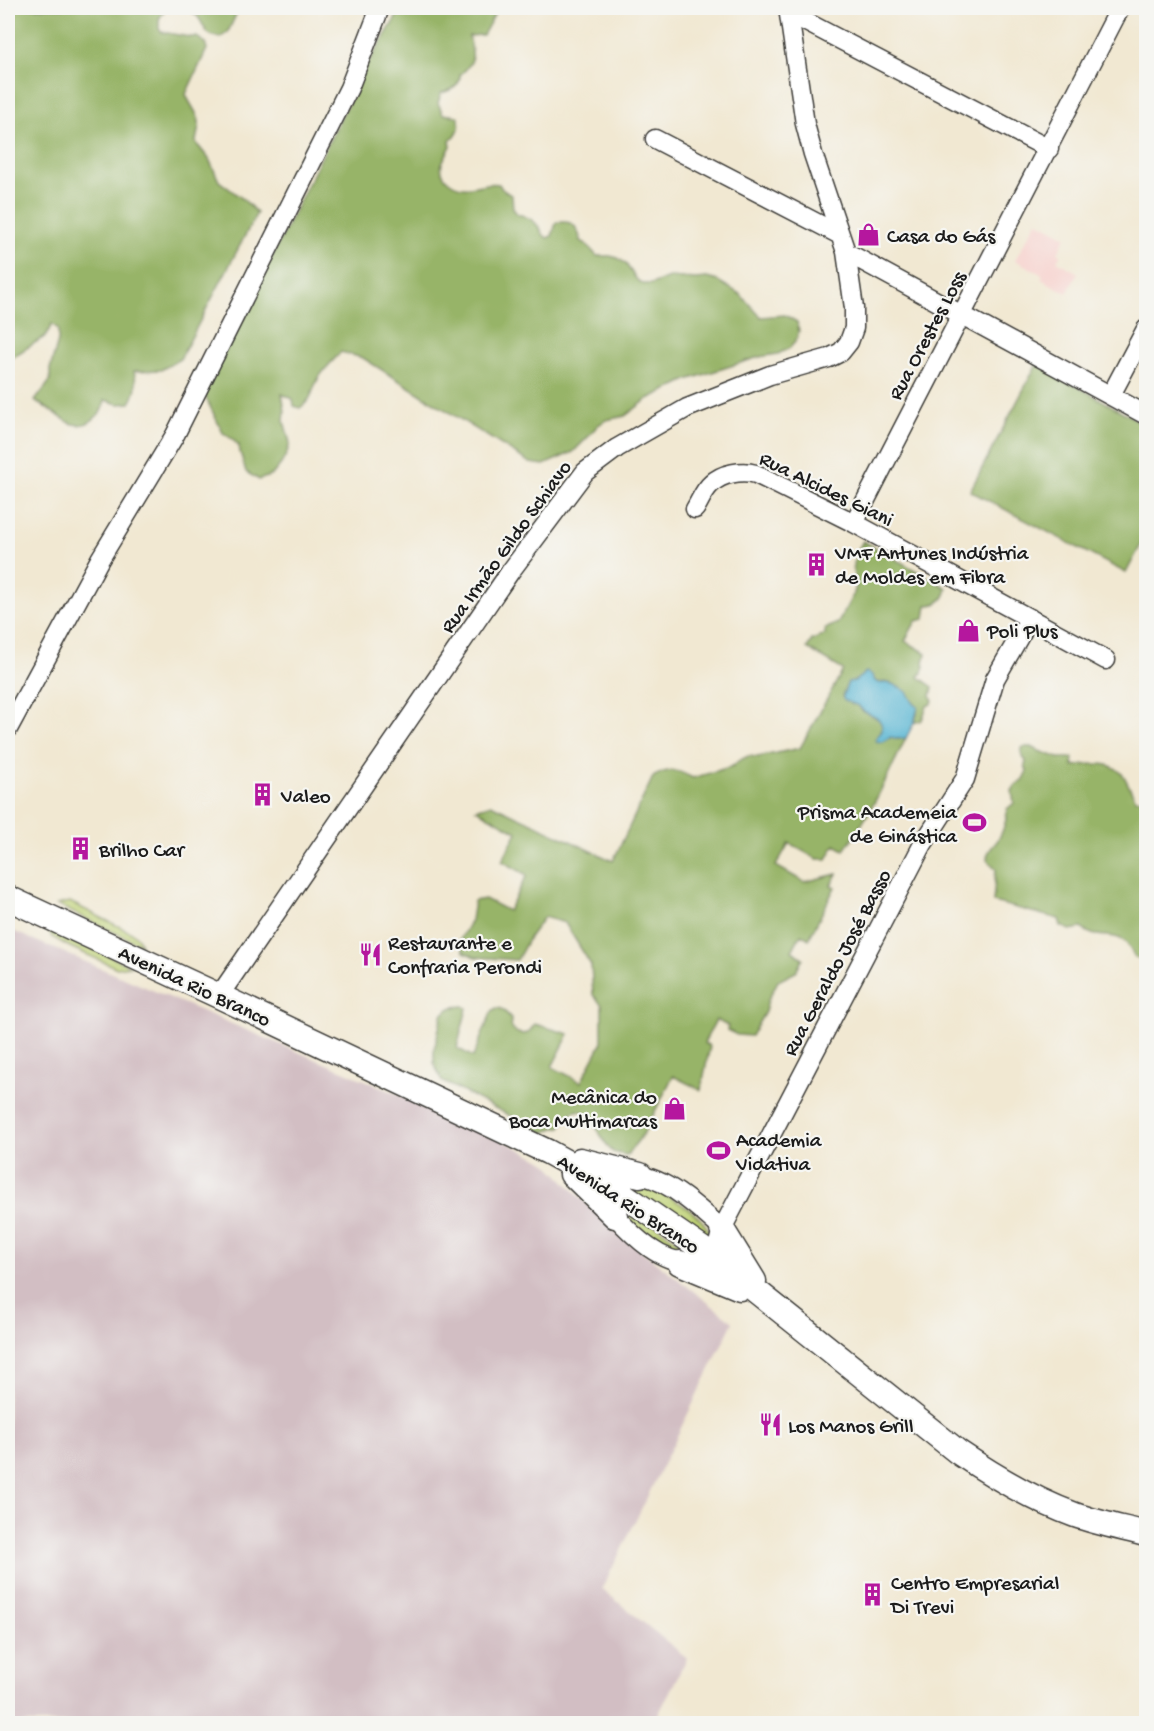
<svg xmlns="http://www.w3.org/2000/svg" width="1154" height="1731" font-family="'Gochi Hand',sans-serif">
<style>
.built{fill:#f7d0cc}
.industrial{fill:#d2bec3}
.green{fill:#bfd276;stroke:#6e7749;stroke-width:1.5}
.forest{fill:#97b467;stroke:#5a6842;stroke-width:1.5}
.water{fill:#53b3d2;stroke:#386877;stroke-width:1.5}
.lines{fill:none;stroke-linecap:round;stroke-linejoin:round}
.street-casing{stroke:#3c3b37;stroke-width:21}
.secondary-casing{stroke:#3c3b37;stroke-width:27}
.street{stroke:#fff;stroke-width:18}
.secondary{stroke:#fff;stroke-width:24}
.labels{text-anchor:middle;stroke-width:4.5;stroke-linejoin:round;paint-order:stroke}
.poi-label{font-size:21px;fill:#1c1c1c;stroke:#f6f6f2;text-anchor:start}
.street-label{font-size:21px;fill:#1c1c1c;stroke:#f6f6f2}
</style>
<rect width="100%" height="100%" fill="#f6f6f2"/>
<filter id="ink" filterUnits="userSpaceOnUse"><feTurbulence type="fractalNoise" baseFrequency=".0167" numOctaves="2"/><feDisplacementMap in="SourceGraphic" scale="12" xChannelSelector="R" yChannelSelector="G"/><feConvolveMatrix kernelMatrix="1 2 1 2 8 2 1 2 1" color-interpolation-filters="sRGB"/></filter>
<filter id="wash" filterUnits="userSpaceOnUse"><feTurbulence type="fractalNoise" baseFrequency=".008" numOctaves="4" result="noise"/><feDisplacementMap in="SourceGraphic" scale="24" xChannelSelector="R" yChannelSelector="G"/><feGaussianBlur stdDeviation="1.35" result="paint"/><feColorMatrix in="noise" values="0 0 0 0 0 0 0 0 0 0 0 0 0 0 0 0 0 1.4 0 .05"/><feComposite in="paint" operator="in"/></filter>
<g filter="url(#wash)">
<rect width="100%" height="100%" fill="#f1e8d2"/>
<path class="built" d="M 1037,221 L 1066,237 L 1058,252 L 1061,254 L 1057,261 L 1078,273 L 1067,293 L 1041,279 L 1043,275 L 1015,260 Z"/>
<path class="industrial" d="M 8,929 L 487,1132 L 547,1163 L 602,1220 L 733,1322 L 602,1589 L 687,1658 L 654,1723 L 8,1723 Z"/>
<path class="green" d="M 70,902 L 134,934 L 139,939 L 141,945 L 57,905 Z
M 46,926 L 130,966 L 117,968 L 70,947 L 52,937 Z
M 639,1185 C 662,1192 699,1209 710,1233 C 712,1237 712,1242 712,1247 L 626,1188 Z
M 617,1199 L 702,1258 L 677,1255 L 653,1242 L 630,1224 Z"/>
<path class="forest" d="M 8,8 L 166,8 L 159,19 L 159,29 L 162,32 L 190,37 L 197,37 L 205,43 L 207,49 L 186,94 C 189,104 198,112 199,122 C 200,128 196,136 196,143 L 209,159 L 219,181 L 243,199 L 257,213 L 180,359 L 161,370 L 134,371 C 137,383 137,392 130,403 L 118,404 L 105,400 C 103,414 89,428 73,424 C 64,421 45,406 35,401 L 50,381 L 50,369 L 58,341 L 58,329 L 52,324 L 46,336 L 8,360 Z
M 185,8 L 239,8 L 228,32 L 220,38 C 202,34 207,29 198,17 C 195,13 189,11 185,8 Z
M 402,8 L 498,8 L 483,35 L 469,36 C 473,56 477,60 460,75 C 460,87 452,90 441,93 L 438,103 L 443,114 L 457,116 C 463,126 458,134 450,141 L 451,146 C 448,152 444,158 442,163 C 438,179 457,189 470,187 C 480,186 489,182 499,184 L 502,189 L 512,196 L 513,208 L 517,214 C 524,215 534,220 538,226 C 542,231 542,235 547,238 L 552,236 L 556,223 C 573,219 577,226 581,241 L 585,243 L 597,256 L 610,256 L 618,258 L 626,264 L 637,280 L 643,284 L 652,284 L 669,277 L 695,279 L 707,278 L 718,281 L 740,294 L 761,317 L 785,315 L 797,322 L 799,331 L 796,340 L 790,348 L 778,354 L 759,357 L 687,380 L 648,399 L 625,416 L 606,420 L 597,426 L 589,436 L 573,452 L 544,465 L 530,463 L 363,358 L 341,352 C 334,360 324,369 318,379 C 311,391 314,398 300,408 L 294,406 L 293,399 L 282,394 L 285,411 L 284,421 L 290,443 L 287,453 L 281,464 L 272,475 L 259,480 L 246,472 L 238,445 L 231,438 L 223,433 L 204,394 L 368,63 Z
M 1037,364 L 1146,425 L 1146,535 L 1126,573 L 970,491 Z
M 863,541 L 947,588 C 945,599 938,605 927,605 L 925,619 L 916,621 L 905,641 L 926,653 L 924,663 L 925,667 L 919,677 L 933,687 L 931,696 L 933,702 L 931,704 L 927,706 L 922,720 L 914,723 L 917,714 L 916,705 C 906,699 906,688 890,683 C 881,680 878,688 871,674 C 862,676 856,681 848,682 L 842,696 L 850,703 L 859,706 L 862,711 L 878,719 L 882,724 L 881,733 L 886,739 L 892,737 L 898,739 L 906,738 C 888,776 870,816 844,850 L 835,845 L 827,859 L 817,859 L 789,843 L 776,866 L 804,882 L 837,874 L 831,885 L 835,887 L 809,939 L 801,934 L 792,951 L 803,958 L 796,972 L 778,981 L 768,1000 L 765,1012 L 751,1036 L 737,1035 L 727,1030 L 728,1026 L 716,1020 L 704,1043 L 710,1046 L 701,1090 L 673,1076 L 644,1133 L 627,1155 C 622,1154 617,1154 613,1152 C 600,1144 588,1090 566,1119 C 564,1121 563,1124 561,1127 L 554,1128 L 544,1133 L 442,1081 L 434,1063 L 434,1050 L 442,1015 L 447,1010 L 453,1007 L 464,1006 L 467,1008 L 457,1048 L 473,1057 L 491,1013 C 498,1002 505,1012 511,1018 C 509,1030 517,1036 528,1033 L 535,1024 L 569,1034 L 552,1067 L 581,1082 L 602,1042 L 602,1005 L 593,995 L 591,965 L 565,923 L 544,917 L 530,936 L 517,960 L 475,957 L 464,952 L 460,940 L 471,920 L 474,901 L 485,899 L 508,911 L 527,875 L 502,861 L 517,832 L 476,809 L 491,804 L 613,861 L 653,777 C 671,767 675,769 693,778 L 733,766 L 738,761 L 748,756 L 758,757 L 800,748 L 843,670 L 807,648 L 812,640 L 818,638 L 820,636 L 825,635 L 825,629 L 838,623 L 854,593 L 857,583 C 849,569 855,554 863,541 Z
M 1023,747 L 1032,747 L 1039,751 L 1059,758 L 1073,758 L 1073,766 C 1093,764 1113,759 1125,778 C 1129,785 1131,792 1136,799 L 1146,799 L 1146,959 L 1135,958 C 1132,952 1129,945 1124,941 C 1110,931 1096,941 1081,928 L 1070,930 L 1061,926 L 1059,919 L 993,902 L 996,869 L 987,859 C 987,849 995,846 999,838 C 1004,829 1007,818 1007,809 L 1014,803 L 1012,791 L 1015,786 L 1022,781 L 1027,771 L 1025,766 L 1026,761 L 1022,756 L 1021,751 Z"/>
<path class="water" d="M 866,672 L 872,675 C 877,689 883,680 892,684 C 895,685 903,689 906,691 C 911,696 911,703 918,707 L 914,723 L 906,738 L 898,739 L 891,737 L 882,742 L 876,741 L 875,739 L 882,731 C 883,713 866,718 859,706 C 839,698 840,704 848,682 L 855,681 Z"/>
</g>
<g filter="url(#ink)">
<g class="lines">
<defs>
<path id="street" d="M 789,13 L 1049,149
M 655,139 L 840,235
M 846,252 L 1146,415
M 1111,395 L 1146,329
M 695,509 C 700,501 704,490 711,484 C 722,473 742,470 756,474 L 854,523 L 1106,660
M 854,523 L 1120,8
M 8,729 L 100,559 L 175,435 L 349,88 L 380,8
M 219,996 L 510,572 L 585,472 L 617,448 L 687,408 L 770,375 L 829,358 L 841,352 L 849,342 L 854,328 L 854,308 L 846,252 L 813,154 L 805,124 L 788,8
M 628,1178 C 633,1177 638,1175 643,1176 C 671,1182 701,1210 722,1229
M 614,1205 L 615,1216 C 635,1238 660,1262 691,1263
M 719,1240 L 722,1229 L 923,844 L 965,779 L 995,679 L 1030,618"/>
<path id="secondary" d="M 8,898 L 219,996 L 548,1152 L 615,1189 L 711,1255 L 958,1452 C 995,1477 1033,1500 1075,1515 C 1098,1523 1123,1528 1146,1534
M 580,1160 L 640,1175
M 572,1174 L 615,1216
M 722,1229 L 754,1281
M 680,1263 L 740,1288"/>
</defs>
<use href="#street" class="street-casing"/>
<use href="#secondary" class="secondary-casing"/>
<use href="#street" class="street"/>
<use href="#secondary" class="secondary"/>
</g>
</g>
<defs>
<symbol id="shop-bare" viewBox="-9 -9 18 18"><path d="M-5-2.5h2.3a2.7 3.5 0 0 1 5.4 0H5L5.5 6h-11ZM-1.5-2.5h3a1.5 2.3 0 0 0-3 0Z" fill="#b5179e" stroke="#f6f6f2" stroke-width="2.5" paint-order="stroke"/></symbol>
<symbol id="building-bare" viewBox="-9 -9 18 18"><path d="M-4-6H4V6H1V3H-1V6H-4ZM-2.5-4.3h1.7v1.8h-1.7ZM.8-4.3h1.7v1.8H.8ZM-2.5-1h1.7V.8h-1.7ZM.8-1h1.7V.8H.8Z" fill="#b5179e" stroke="#f6f6f2" stroke-width="2.5" paint-order="stroke"/></symbol>
<symbol id="stadium-bare" viewBox="-9 -9 18 18"><path d="M0-5a6.5 5 0 1 0 0 10a6.5 5 0 1 0 0-10ZM-3.5-1.8h7v3.6h-7Z" fill="#b5179e" stroke="#f6f6f2" stroke-width="2.5" paint-order="stroke"/></symbol>
<symbol id="restaurant-bare" viewBox="-9 -9 18 18"><path d="M-5-6h1v4h1v-4h1v4h1v-4h1v5L-1.5 .5V6h-2V.5L-5-1ZM5-6V6H3V1.5H1.5Q1.5-4 5-6Z" fill="#b5179e" stroke="#f6f6f2" stroke-width="2.5" paint-order="stroke"/></symbol>
</defs>
<g fill-rule="evenodd">
<use href="#shop-bare" x="852" y="218" width="33" height="33"/>
<use href="#building-bare" x="800" y="548" width="33" height="33"/>
<use href="#shop-bare" x="952" y="614" width="33" height="33"/>
<use href="#building-bare" x="246" y="778" width="33" height="33"/>
<use href="#stadium-bare" x="958" y="806" width="33" height="33"/>
<use href="#building-bare" x="64" y="832" width="33" height="33"/>
<use href="#restaurant-bare" x="354" y="938" width="33" height="33"/>
<use href="#shop-bare" x="658" y="1092" width="33" height="33"/>
<use href="#stadium-bare" x="702" y="1134" width="33" height="33"/>
<use href="#restaurant-bare" x="754" y="1408" width="33" height="33"/>
<use href="#building-bare" x="856" y="1578" width="33" height="33"/>
</g>
<g class="labels">
<g class="poi-label">
<text x="887" y="242">Casa do Gás</text>
<text x="835" y="559">VMF Antunes Indústria<tspan x="835" dy="24">de Moldes em Fibra</tspan></text>
<text x="987" y="637">Poli Plus</text>
<text x="281" y="802">Valeo</text>
<text x="957" y="818" text-anchor="end">Prisma Academeia<tspan x="957" dy="24">de Ginástica</tspan></text>
<text x="99" y="856">Brilho Car</text>
<text x="388" y="949">Restaurante e<tspan x="388" dy="24">Confraria Perondi</tspan></text>
<text x="657" y="1103" text-anchor="end">Mecânica do<tspan x="657" dy="24">Boca Multimarcas</tspan></text>
<text x="736" y="1146">Academia<tspan x="736" dy="24">Vidativa</tspan></text>
<text x="788" y="1432">Los Manos Grill</text>
<text x="891" y="1589">Centro Empresarial<tspan x="891" dy="24">Di Trevi</tspan></text>
</g>
<g class="street-label">
<text transform="translate(926 335) rotate(-62)" y="7">Rua Orestes Loss</text>
<text transform="translate(827 488) rotate(26)" y="7">Rua Alcides Giani</text>
<text transform="translate(505 546) rotate(-54)" y="7">Rua Irmão Gildo Schiavo</text>
<text transform="translate(836 962) rotate(-62)" y="7">Rua Geraldo José Basso</text>
<text transform="translate(195 985) rotate(25)" y="7">Avenida Rio Branco</text>
<text transform="translate(629 1203) rotate(33)" y="7">Avenida Rio Branco</text>
</g>
</g>
<rect width="1154" height="1731" fill="none" stroke="#f6f6f2" stroke-width="30"/>
</svg>
